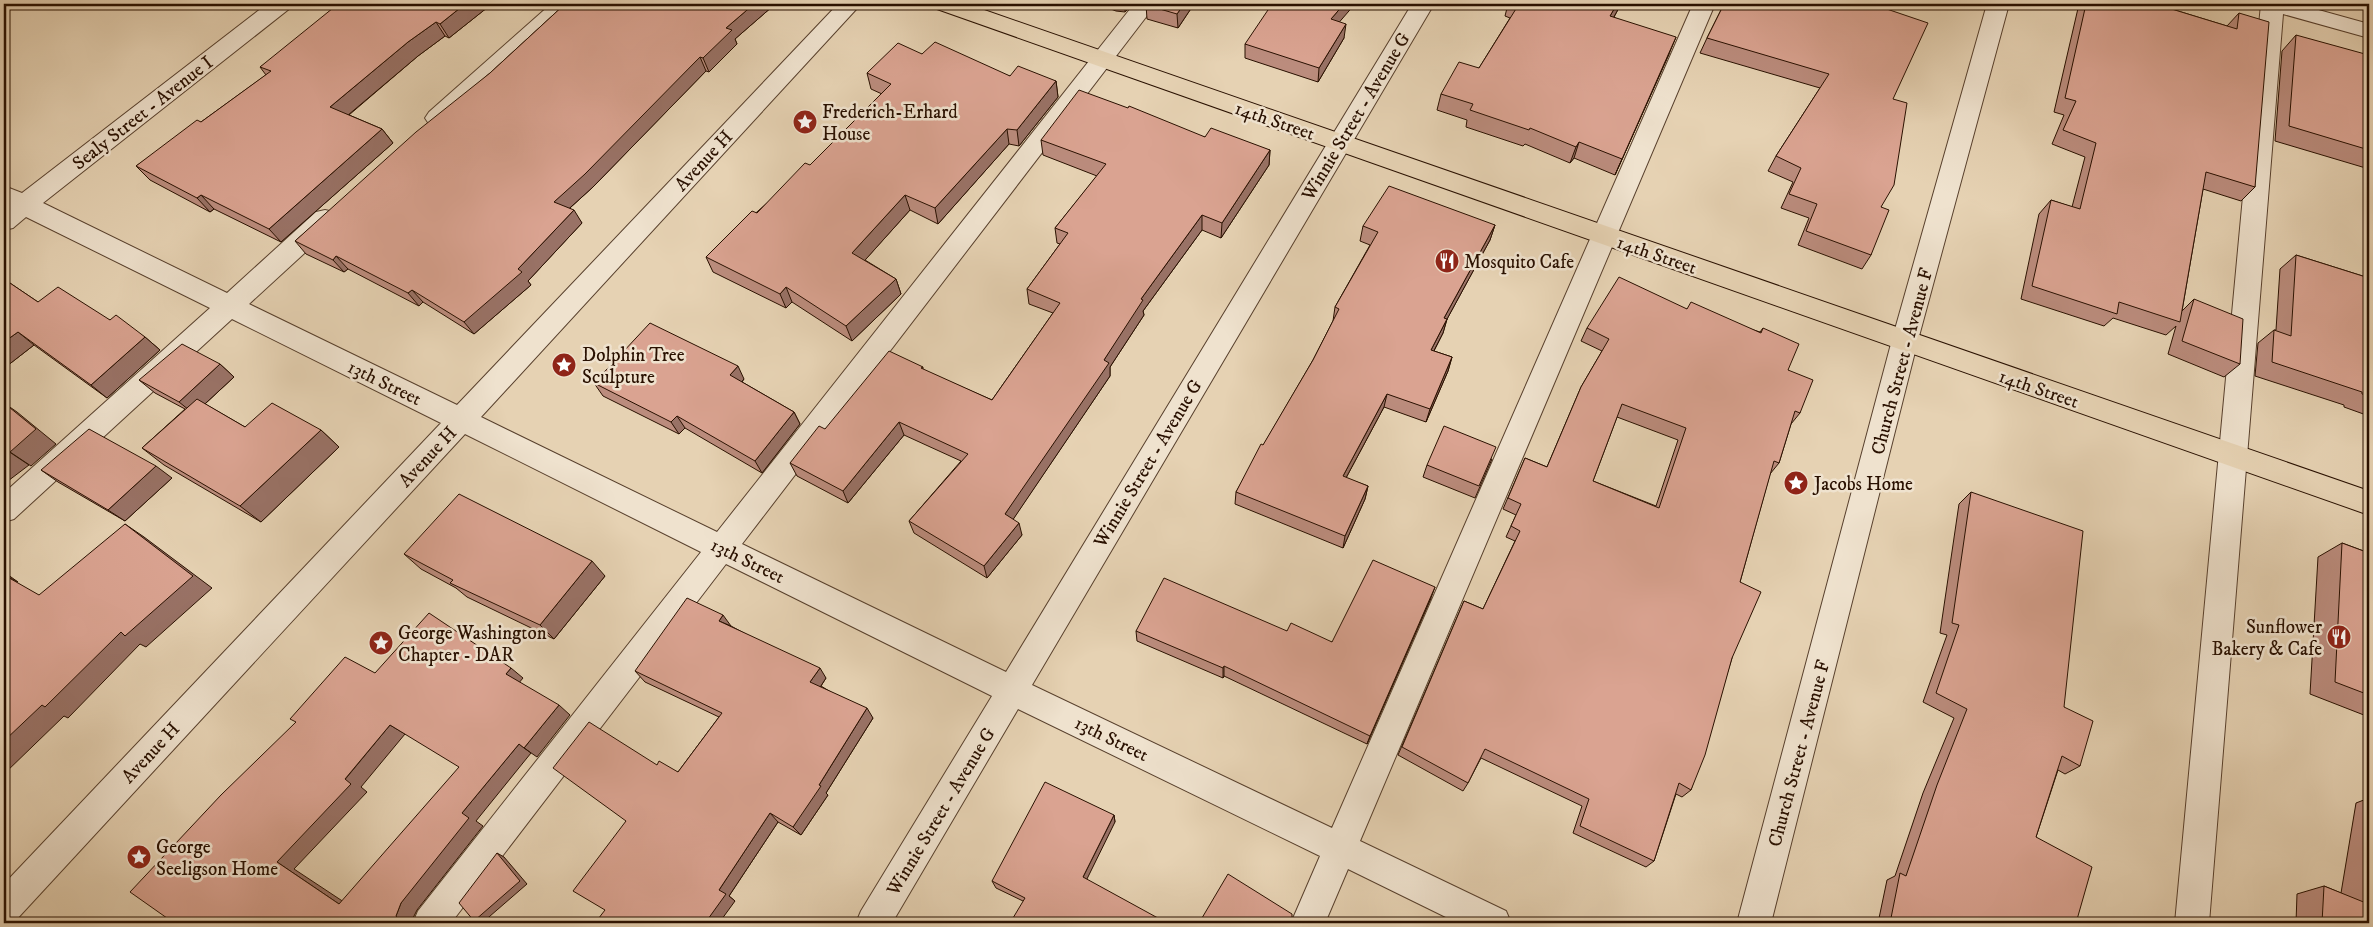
<svg xmlns="http://www.w3.org/2000/svg" width="2373" height="927" font-family="'IM FELL DW Pica',serif">
<style>
.lines{fill:none;stroke-linecap:round;stroke-linejoin:round}
.minor-casing{stroke:#58402d;stroke-width:2}
.major-casing{stroke:#291000;stroke-width:2}
.minor{fill:#efe2ce;fill-rule:evenodd}
.major{fill:#e6d2b3;fill-rule:evenodd}
.wall{fill:#bb8c7d;stroke:#291000;fill-rule:evenodd}
.shaded-wall{fill:#997266;stroke:#291000}
.building{fill:#daa391;stroke:#291000;fill-rule:evenodd}
.labels{text-anchor:middle;stroke-width:5;stroke-linejoin:round;paint-order:stroke}
.poi-label{font-size:19px;fill:#291000;stroke:#efe2ce;text-anchor:start}
.street-label{font-size:19px;fill:#291000;stroke:#efe2ce}
</style>
<rect width="100%" height="100%" fill="#e6d2b3"/>
<filter id="stains"><feTurbulence type="fractalNoise" baseFrequency=".004" numOctaves="4"/><feColorMatrix values="0 0 0 0 .2 0 0 0 0 .09 0 0 0 0 .02 0 0 0 .5 -.17"/></filter>
<radialGradient id="worn" r=".72"><stop offset=".6" stop-color="#630" stop-opacity="0"/><stop offset="1" stop-color="#630" stop-opacity=".3"/></radialGradient>
<g class="lines">
<defs>
<path id="minor" d="M 267,4 L 292,4 L 289,9 L 43,203 L 227,293 L 316,212 L 325,210 L 334,212 L 337,219 L 334,226 L 249,304 L 457,405 L 838,4 L 861,4 L 481,417 L 717,532 L 1134,4 L 1156,4 L 742,544 L 1006,672 L 1412,4 L 1434,4 L 1032,685 L 1332,828 L 1693,4 L 1715,4 L 1360,841 L 1506,911 L 1511,923 L 1458,923 L 1348,869 L 1325,923 L 1291,923 L 1320,856 L 1018,709 L 892,923 L 856,923 L 861,911 L 992,696 L 726,564 L 451,923 L 413,923 L 418,911 L 701,552 L 465,434 L 16,920 L 4,923 L 4,884 L 441,423 L 232,319 L 14,519 L 4,522 L 4,493 L 210,308 L 26,217 L 13,228 L 4,230 L 4,208 L 6,206 L 4,205 L 4,186 L 22,193 Z
M 551,4 L 575,4 L 445,124 L 437,126 L 429,124 L 425,118 L 429,112 Z
M 1987,4 L 2009,4 L 1918,340 L 1771,923 L 1737,923 L 1892,340 Z
M 2261,4 L 2297,4 L 2369,24 L 2369,38 L 2283,14 L 2209,923 L 2175,923 Z"/>
<path id="major" d="M 934,4 L 967,4 L 2369,491 L 2369,515 L 937,9 Z"/>
</defs>
<use href="#minor" class="minor-casing"/>
<use href="#major" class="major-casing"/>
<use href="#minor" class="minor"/>
<use href="#major" class="major"/>
</g>
<path class="wall" d="M 565,4 L 773,4 L 773,6 L 735,39 L 737,44 L 709,72 L 706,71 L 593,187 L 570,208 L 582,223 L 528,281 L 531,285 L 474,334 L 423,302 L 419,306 L 348,269 L 344,272 L 306,254 L 295,241 L 490,73 Z
M 1098,4 L 1133,4 L 1125,12 L 1116,11 Z
M 1194,4 L 1178,28 L 1147,19 L 1146,5 Z
M 1508,4 L 1621,4 L 1614,17 L 1669,54 L 1615,175 L 1574,158 L 1570,163 L 1525,144 L 1523,146 L 1466,127 L 1467,120 L 1437,110 L 1441,94 L 1479,68 L 1510,18 L 1505,16 Z
M 1724,4 L 1893,99 L 1881,207 L 1871,255 L 1862,269 L 1798,245 L 1809,218 L 1781,208 L 1793,182 L 1768,171 L 1776,156 L 1820,88 L 1700,53 L 1707,38 Z
M 2079,4 L 2166,4 L 2165,7 L 2227,26 L 2239,13 L 2255,187 L 2241,201 L 2203,189 L 2182,311 L 2194,299 L 2240,364 L 2224,377 L 2168,354 L 2176,326 L 2166,335 L 2113,318 L 2104,326 L 2021,299 L 2039,214 L 2051,200 L 2072,207 L 2085,157 L 2052,144 L 2064,115 L 2054,112 Z
M 357,7 L 488,7 L 449,38 L 445,36 L 418,56 L 349,115 L 382,129 L 393,143 L 281,242 L 214,209 L 210,212 L 150,180 L 136,166 L 201,122 L 266,75 L 260,67 Z
M 1339,22 L 1344,38 L 1318,82 L 1245,58 L 1245,44 Z
M 2296,35 L 2365,100 L 2369,101 L 2369,169 L 2275,141 L 2282,51 Z
M 922,54 L 1010,76 L 1056,81 L 1058,97 L 1019,146 L 1009,144 L 938,224 L 910,210 L 865,260 L 896,279 L 901,294 L 852,341 L 792,302 L 786,308 L 713,272 L 706,257 L 810,165 L 882,94 L 871,89 L 867,73 Z
M 1205,137 L 1270,150 L 1269,165 L 1221,238 L 1202,230 L 1143,311 L 1144,315 L 1110,367 L 1110,376 L 1013,519 L 1022,535 L 987,578 L 914,533 L 909,521 L 961,461 L 904,435 L 848,503 L 797,476 L 790,463 L 825,429 L 923,367 L 923,370 L 992,400 L 1053,313 L 1029,304 L 1027,289 L 1060,244 L 1057,243 L 1055,228 L 1097,176 L 1043,155 L 1041,140 Z
M 1495,225 L 1490,240 L 1447,319 L 1443,333 L 1434,351 L 1452,357 L 1448,371 L 1426,422 L 1384,407 L 1346,478 L 1368,486 L 1365,499 L 1343,548 L 1235,504 L 1236,492 L 1313,360 L 1333,321 L 1335,307 L 1370,245 L 1360,241 L 1363,226 Z
M 2296,255 L 2369,278 L 2369,416 L 2344,407 L 2344,405 L 2255,376 L 2258,343 L 2274,330 L 2276,330 L 2280,269 Z
M 4,279 L 38,302 L 110,320 L 145,337 L 160,350 L 107,398 L 34,345 L 7,366 L 4,364 Z
M 1687,309 L 1760,332 L 1763,328 L 1788,370 L 1800,413 L 1791,424 L 1779,463 L 1770,474 L 1740,582 L 1732,658 L 1691,790 L 1682,797 L 1676,794 L 1654,861 L 1646,867 L 1573,833 L 1582,806 L 1481,758 L 1468,783 L 1463,791 L 1398,755 L 1464,601 L 1483,609 L 1515,541 L 1506,537 L 1516,515 L 1503,509 L 1525,458 L 1547,467 L 1581,387 L 1602,351 L 1581,341 L 1587,328 ZM 1617,417 L 1678,440 L 1656,506 L 1593,481 Z
M 220,364 L 234,377 L 205,404 L 245,427 L 321,430 L 339,447 L 261,522 L 164,465 L 142,448 L 185,409 L 155,393 L 139,380 Z
M 744,379 L 742,382 L 794,412 L 800,424 L 762,473 L 685,428 L 679,434 L 603,396 L 594,383 Z
M 1492,459 L 1475,498 L 1423,477 L 1427,465 Z
M 41,470 L 172,478 L 125,521 L 58,482 Z
M 1971,492 L 2064,707 L 2080,766 L 2065,774 L 2058,770 L 2036,837 L 2076,923 L 1878,923 L 1887,880 L 1895,876 L 1923,793 L 1954,718 L 1923,702 L 1947,635 L 1940,633 L 1959,504 Z
M 2342,543 L 2369,553 L 2369,717 L 2310,694 L 2318,557 Z
M 404,554 L 605,576 L 554,639 L 467,597 L 456,588 L 421,569 Z
M 1431,598 L 1367,744 L 1224,676 L 1223,678 L 1137,641 L 1136,631 L 1287,631 L 1332,642 Z
M 731,626 L 826,678 L 821,686 L 873,718 L 826,793 L 828,795 L 801,835 L 778,822 L 729,896 L 735,901 L 605,910 L 626,821 L 657,765 L 678,772 L 719,717 L 645,682 L 635,671 Z
M 2369,798 L 2369,923 L 2296,923 L 2297,894 L 2324,886 L 2341,893 L 2356,803 Z
M 1114,815 L 1115,822 L 1023,901 L 996,888 L 992,881 Z"/>
<path class="shaded-wall" d="M 465,4 L 486,4 L 488,7 L 449,38 L 440,24 Z
M 754,4 L 773,4 L 773,6 L 735,39 L 737,44 L 709,72 L 703,58 L 726,28 Z
M 1125,4 L 1133,4 L 1125,12 Z
M 1184,4 L 1194,4 L 1178,28 L 1177,14 Z
M 1344,4 L 1355,4 L 1329,34 L 1331,19 Z
M 1617,4 L 1621,4 L 1605,33 L 1610,16 Z
M 436,22 L 445,36 L 418,56 L 341,121 L 330,107 L 408,42 Z
M 1346,24 L 1344,38 L 1318,82 L 1319,68 Z
M 1676,37 L 1669,54 L 1615,175 L 1622,159 Z
M 700,57 L 706,71 L 593,187 L 562,215 L 554,202 Z
M 1056,81 L 1058,97 L 1019,146 L 1017,130 Z
M 382,129 L 393,143 L 281,242 L 269,229 Z
M 1007,129 L 1009,144 L 938,224 L 935,208 Z
M 1579,142 L 1574,158 L 1570,163 L 1576,147 Z
M 1270,150 L 1269,165 L 1221,238 L 1222,223 Z
M 201,195 L 214,209 L 210,212 L 197,198 Z
M 905,195 L 910,210 L 858,268 L 852,253 Z
M 574,210 L 582,223 L 528,281 L 531,285 L 474,334 L 464,322 L 518,269 Z
M 1202,215 L 1202,230 L 1143,311 L 1144,315 L 1110,367 L 1110,376 L 1008,527 L 1005,514 L 1104,360 L 1141,299 Z
M 1495,225 L 1490,240 L 1440,332 L 1444,318 Z
M 336,256 L 348,269 L 344,272 L 333,260 Z
M 896,279 L 901,294 L 852,341 L 846,326 Z
M 786,287 L 792,302 L 786,308 L 780,294 Z
M 412,290 L 423,302 L 419,306 L 408,293 Z
M 1447,319 L 1443,333 L 1427,364 L 1431,350 Z
M 18,332 L 34,345 L 7,366 L 4,364 L 4,342 Z
M 145,337 L 160,350 L 107,398 L 91,385 Z
M 1452,357 L 1448,371 L 1426,422 L 1430,409 Z
M 220,364 L 234,377 L 194,414 L 179,402 Z
M 738,366 L 744,379 L 737,387 L 730,375 Z
M 1387,394 L 1384,407 L 1340,489 L 1343,476 Z
M 4,403 L 17,412 L 56,444 L 31,466 L 10,452 Z
M 794,412 L 800,424 L 762,473 L 755,461 Z
M 677,416 L 685,428 L 679,434 L 671,422 Z
M 899,422 L 904,435 L 848,503 L 843,491 Z
M 321,430 L 339,447 L 261,522 L 240,506 Z
M 8,451 L 29,465 L 4,484 L 4,455 Z
M 156,466 L 172,478 L 125,521 L 108,510 Z
M 1368,486 L 1365,499 L 1343,548 L 1345,536 Z
M 1019,523 L 1022,535 L 987,578 L 984,566 Z
M 125,524 L 144,537 L 212,588 L 146,647 L 140,644 L 68,718 L 64,716 L 4,774 L 4,741 Z
M 592,561 L 605,576 L 554,639 L 540,625 Z
M 4,572 L 18,582 L 4,575 Z
M 1435,587 L 1431,598 L 1367,744 L 1370,736 Z
M 723,615 L 731,626 L 719,621 Z
M 1224,666 L 1224,676 L 1223,678 L 1223,668 Z
M 511,668 L 523,678 L 518,684 L 506,674 Z
M 820,668 L 826,678 L 817,692 L 810,682 Z
M 559,705 L 570,715 L 537,757 L 524,748 Z
M 867,708 L 873,718 L 826,793 L 828,795 L 801,835 L 793,827 Z
M 390,725 L 405,734 L 361,787 L 367,792 L 294,869 L 356,910 L 339,904 L 277,862 Z
M 519,744 L 531,753 L 476,821 L 483,826 L 417,910 L 411,922 L 412,923 L 394,923 L 396,916 L 401,903 L 462,813 Z
M 770,813 L 778,822 L 729,896 L 735,901 L 719,923 L 714,923 L 708,919 L 719,890 Z
M 1114,815 L 1115,822 L 1085,883 L 1083,877 Z
M 497,853 L 504,857 L 527,884 L 482,923 L 479,923 L 474,921 Z"/>
<path class="building" d="M 338,4 L 350,4 L 357,7 L 360,4 L 465,4 L 440,24 L 436,22 L 408,42 L 330,107 L 382,129 L 269,229 L 201,195 L 197,198 L 136,166 L 197,120 L 201,122 L 271,71 L 260,67 Z
M 565,4 L 754,4 L 726,28 L 732,30 L 703,58 L 700,57 L 585,174 L 554,202 L 574,210 L 518,269 L 522,272 L 464,322 L 412,290 L 408,293 L 336,256 L 333,260 L 295,241 L 416,132 L 490,73 Z
M 1147,4 L 1184,4 L 1177,14 L 1146,5 Z
M 1272,4 L 1344,4 L 1331,19 L 1346,24 L 1319,68 L 1245,44 Z
M 1519,4 L 1617,4 L 1610,16 L 1676,37 L 1622,159 L 1579,142 L 1576,147 L 1530,128 L 1529,130 L 1470,110 L 1473,104 L 1441,94 L 1459,62 L 1479,68 Z
M 1724,4 L 1872,4 L 1928,23 L 1893,99 L 1907,103 L 1894,185 L 1881,207 L 1889,210 L 1871,255 L 1806,231 L 1817,204 L 1789,194 L 1801,168 L 1776,156 L 1829,74 L 1707,38 Z
M 2086,4 L 2166,4 L 2165,7 L 2237,29 L 2239,13 L 2269,22 L 2255,187 L 2206,172 L 2180,322 L 2119,302 L 2117,314 L 2032,286 L 2051,200 L 2080,209 L 2096,143 L 2063,130 L 2076,101 L 2065,98 Z
M 2296,35 L 2365,54 L 2365,100 L 2369,101 L 2369,150 L 2289,126 Z
M 935,42 L 1010,76 L 1018,66 L 1056,81 L 1017,130 L 1007,129 L 935,208 L 905,195 L 852,253 L 896,279 L 846,326 L 786,287 L 780,294 L 706,257 L 752,211 L 757,213 L 805,163 L 810,165 L 891,84 L 867,73 L 898,43 L 922,54 Z
M 1079,90 L 1128,108 L 1129,106 L 1205,137 L 1211,128 L 1270,150 L 1222,223 L 1202,215 L 1141,299 L 1143,300 L 1104,360 L 1109,363 L 1005,514 L 1019,523 L 984,566 L 909,521 L 968,454 L 899,422 L 843,491 L 790,463 L 819,426 L 825,429 L 889,351 L 923,367 L 921,368 L 992,400 L 1060,303 L 1027,289 L 1068,233 L 1055,228 L 1106,164 L 1041,140 Z
M 1389,186 L 1495,225 L 1444,318 L 1447,319 L 1431,350 L 1452,357 L 1430,409 L 1387,394 L 1343,476 L 1368,486 L 1345,536 L 1236,492 L 1261,444 L 1263,445 L 1313,360 L 1339,309 L 1335,307 L 1378,232 L 1363,226 Z
M 2296,255 L 2369,278 L 2369,396 L 2362,394 L 2362,392 L 2272,362 L 2274,330 L 2291,336 Z
M 1619,277 L 1687,309 L 1691,302 L 1761,333 L 1763,328 L 1799,344 L 1788,370 L 1813,380 L 1800,413 L 1795,411 L 1779,463 L 1774,461 L 1740,582 L 1761,592 L 1732,658 L 1705,755 L 1691,790 L 1679,783 L 1654,861 L 1580,826 L 1589,799 L 1485,749 L 1468,783 L 1402,747 L 1464,601 L 1483,609 L 1520,531 L 1511,526 L 1521,504 L 1508,498 L 1525,458 L 1547,467 L 1581,387 L 1609,339 L 1587,328 ZM 1622,404 L 1686,428 L 1659,508 L 1593,481 Z
M 4,279 L 38,302 L 58,287 L 110,320 L 116,315 L 145,337 L 91,385 L 18,332 L 4,342 Z
M 2194,299 L 2243,319 L 2240,364 L 2182,341 Z
M 650,323 L 738,366 L 730,375 L 794,412 L 755,461 L 677,416 L 671,422 L 594,383 Z
M 182,344 L 220,364 L 179,402 L 139,380 Z
M 197,399 L 245,427 L 272,403 L 321,430 L 240,506 L 142,448 Z
M 4,403 L 36,429 L 10,452 L 8,451 L 4,455 Z
M 1444,426 L 1496,447 L 1479,486 L 1427,465 Z
M 89,429 L 156,466 L 108,510 L 41,470 Z
M 1971,492 L 2083,531 L 2064,707 L 2093,721 L 2080,766 L 2062,756 L 2036,837 L 2092,867 L 2076,923 L 1890,923 L 1900,873 L 1906,876 L 1937,785 L 1967,709 L 1936,693 L 1959,625 L 1952,623 Z
M 459,494 L 592,561 L 540,625 L 450,583 L 453,580 L 404,554 Z
M 125,524 L 193,576 L 125,636 L 121,632 L 45,707 L 42,705 L 4,741 L 4,575 L 39,595 Z
M 2342,543 L 2369,553 L 2369,695 L 2335,682 Z
M 1373,560 L 1435,587 L 1370,736 L 1224,666 L 1223,668 L 1136,631 L 1164,578 L 1287,631 L 1291,623 L 1332,642 Z
M 687,598 L 723,615 L 719,621 L 820,668 L 810,682 L 867,708 L 819,785 L 821,786 L 793,827 L 770,813 L 719,890 L 726,894 L 708,919 L 714,923 L 595,923 L 605,910 L 573,891 L 626,821 L 553,768 L 589,722 L 657,765 L 659,761 L 678,772 L 722,713 L 635,671 Z
M 429,613 L 511,668 L 506,674 L 559,705 L 524,748 L 519,744 L 462,813 L 469,818 L 401,903 L 396,916 L 398,919 L 394,923 L 174,923 L 130,892 L 221,795 L 296,722 L 290,719 L 345,657 L 375,673 ZM 390,725 L 459,767 L 339,904 L 277,862 L 351,784 L 345,779 Z
M 1045,782 L 1114,815 L 1083,877 L 1167,923 L 1010,923 L 1025,898 L 992,881 Z
M 497,853 L 520,881 L 474,921 L 459,903 Z
M 1228,874 L 1292,914 L 1292,919 L 1296,919 L 1294,923 L 1199,923 Z
M 2369,882 L 2369,923 L 2322,923 L 2324,886 L 2366,903 Z"/>
<defs>
<symbol id="sight-disc" viewBox="-11 -11 22 22"><circle r="9.5" fill="#8f2418" stroke="#efe2ce"/><path d="M0-6L1.8-2.2L6-1.7L2.9 1.2L3.7 5.4L0 3.3L-3.7 5.4L-2.9 1.2L-6-1.7L-1.8-2.2Z" fill="#fff"/></symbol>
<symbol id="restaurant-disc" viewBox="-11 -11 22 22"><circle r="9.5" fill="#8f2418" stroke="#efe2ce"/><path d="M-5-6h1v4h1v-4h1v4h1v-4h1v5L-1.5 .5V6h-2V.5L-5-1ZM5-6V6H3V1.5H1.5Q1.5-4 5-6Z" fill="#fff"/></symbol>
</defs>
<g fill-rule="evenodd">
<use href="#sight-disc" x="791" y="108" width="28" height="28"/>
<use href="#restaurant-disc" x="1433" y="247" width="28" height="28"/>
<use href="#sight-disc" x="550" y="351" width="28" height="28"/>
<use href="#sight-disc" x="1782" y="469" width="28" height="28"/>
<use href="#restaurant-disc" x="2325" y="623" width="28" height="28"/>
<use href="#sight-disc" x="367" y="629" width="28" height="28"/>
<use href="#sight-disc" x="125" y="843" width="28" height="28"/>
</g>
<g class="labels">
<g class="poi-label">
<text x="822" y="118">Frederich-Erhard<tspan x="822" dy="22">House</tspan></text>
<text x="1464" y="268">Mosquito Cafe</text>
<text x="582" y="361">Dolphin Tree<tspan x="582" dy="22">Sculpture</tspan></text>
<text x="1814" y="490">Jacobs Home</text>
<text x="2322" y="633" text-anchor="end">Sunflower<tspan x="2322" dy="22">Bakery &amp; Cafe</tspan></text>
<text x="398" y="639">George Washington<tspan x="398" dy="22">Chapter - DAR</tspan></text>
<text x="156" y="853">George<tspan x="156" dy="22">Seeligson Home</tspan></text>
</g>
<g class="street-label">
<text transform="translate(142 112) rotate(-38)" y="7">Sealy Street - Avenue I</text>
<text transform="translate(1355 116) rotate(-59)" y="7">Winnie Street - Avenue G</text>
<text transform="translate(1275 120) rotate(19)" y="7">14th Street</text>
<text transform="translate(703 160) rotate(-47)" y="7">Avenue H</text>
<text transform="translate(1657 254) rotate(19)" y="7">14th Street</text>
<text transform="translate(1901 361) rotate(-75)" y="7">Church Street - Avenue F</text>
<text transform="translate(385 382) rotate(26)" y="7">13th Street</text>
<text transform="translate(2039 388) rotate(19)" y="7">14th Street</text>
<text transform="translate(427 456) rotate(-47)" y="7">Avenue H</text>
<text transform="translate(1147 463) rotate(-59)" y="7">Winnie Street - Avenue G</text>
<text transform="translate(748 560) rotate(26)" y="7">13th Street</text>
<text transform="translate(1112 738) rotate(26)" y="7">13th Street</text>
<text transform="translate(150 752) rotate(-47)" y="7">Avenue H</text>
<text transform="translate(1798 753) rotate(-75)" y="7">Church Street - Avenue F</text>
<text transform="translate(940 811) rotate(-59)" y="7">Winnie Street - Avenue G</text>
</g>
</g>
<rect width="2373" height="927" fill="none" stroke="#e6d2b3" stroke-width="20"/>
<rect x="5" y="5" width="2363" height="917" fill="none" stroke="#291000" stroke-width="2.5"/>
<rect x="10" y="10" width="2353" height="907" fill="none" stroke="#291000"/>
<rect width="100%" height="100%" filter="url(#stains)"/>
<rect width="100%" height="100%" fill="url(#worn)"/>
</svg>
